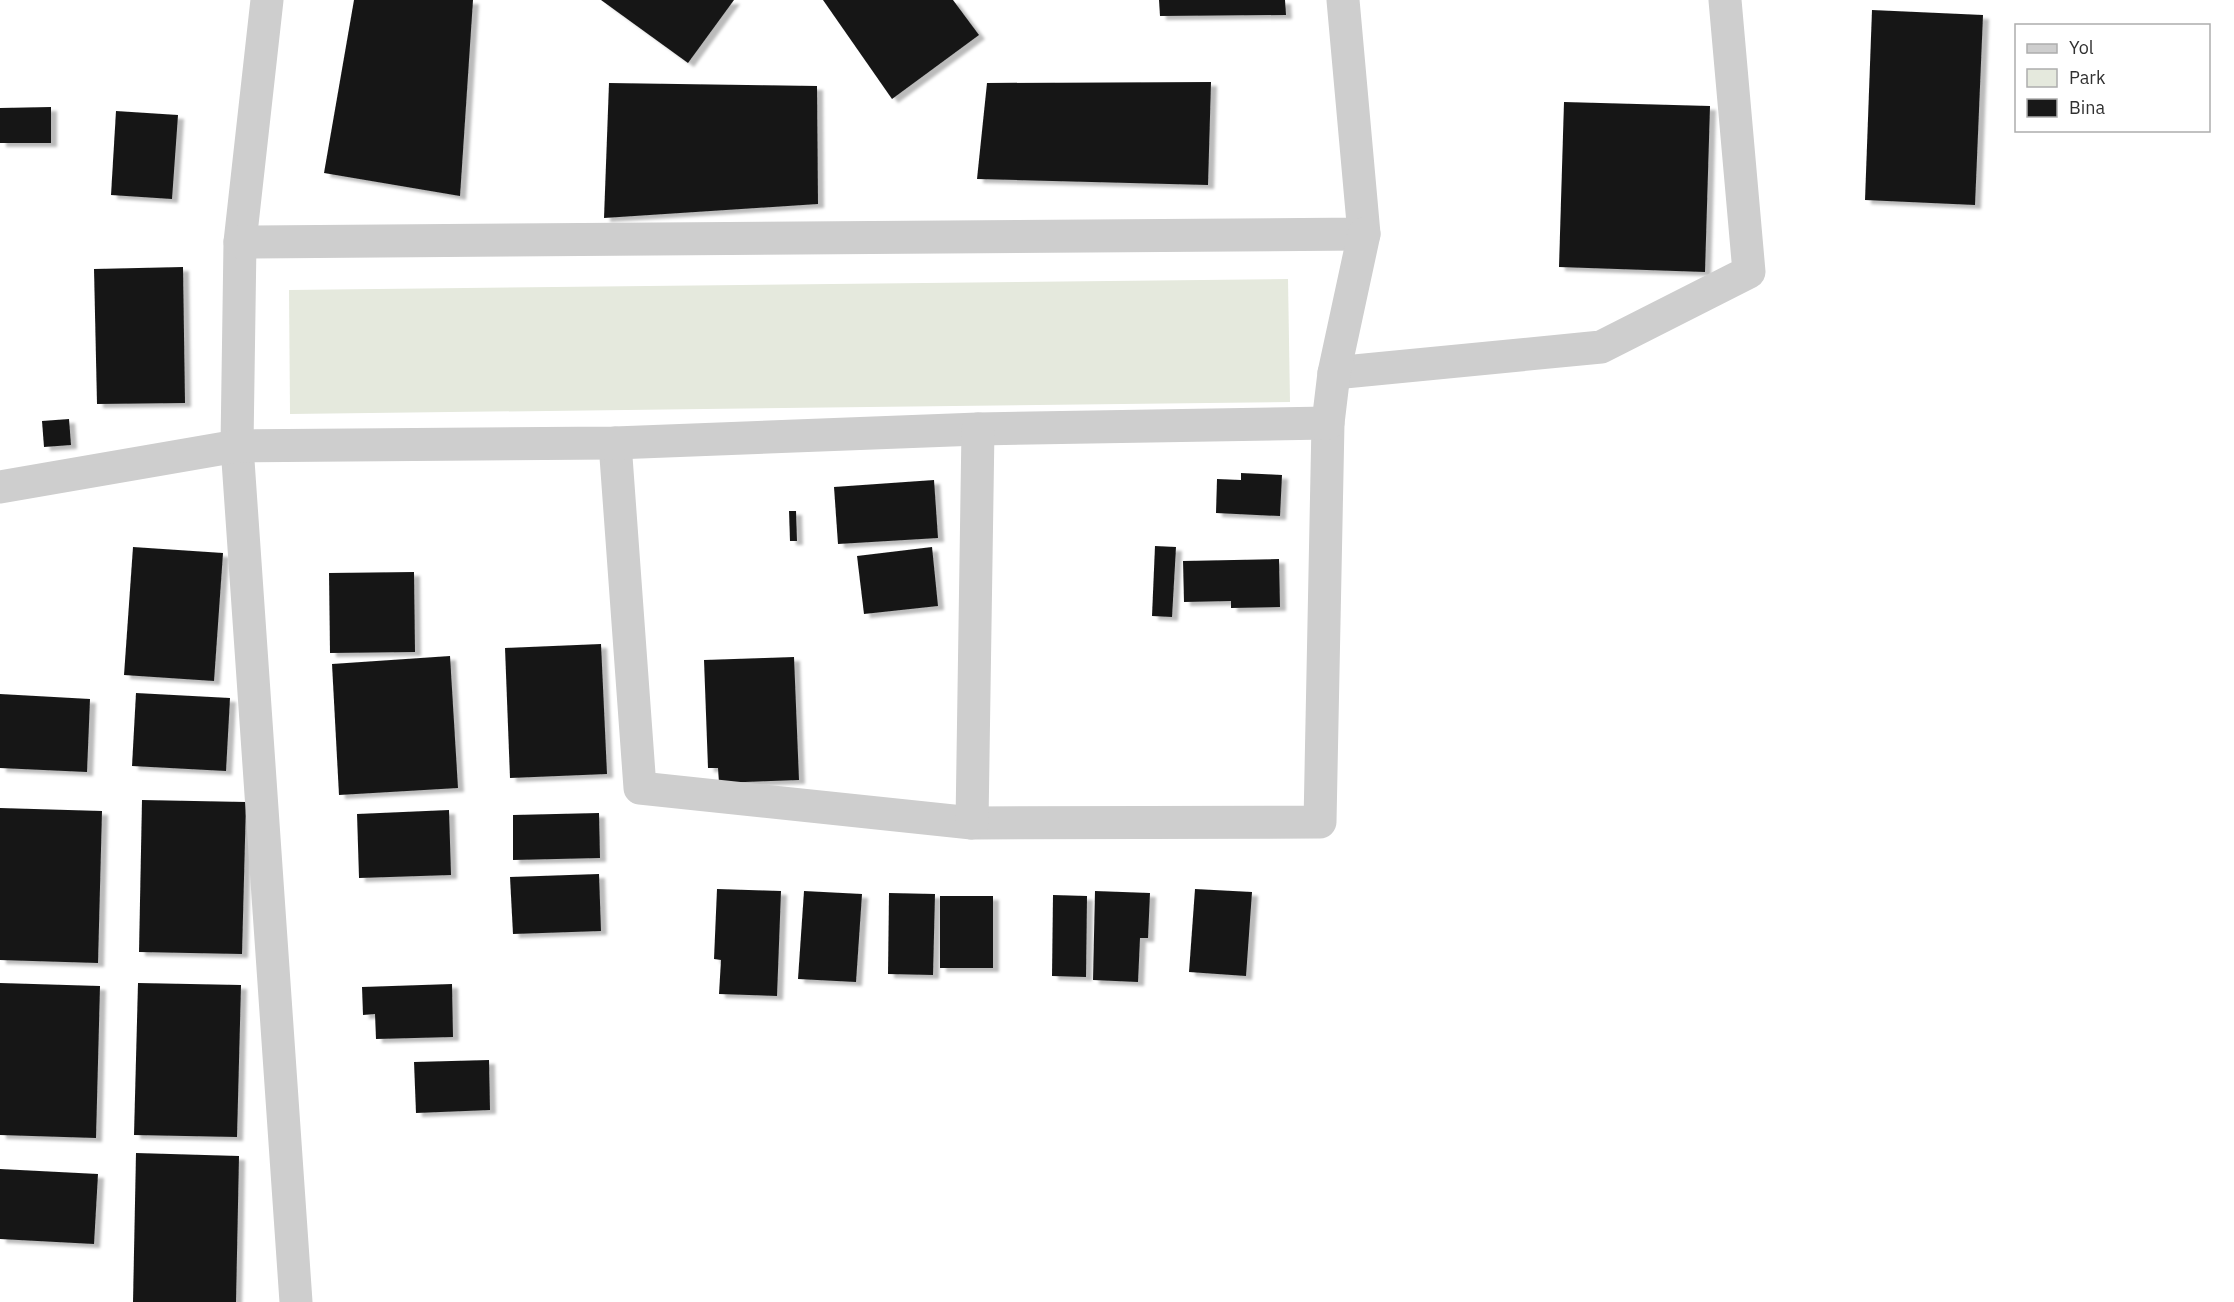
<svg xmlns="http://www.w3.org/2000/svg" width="2234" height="1302" font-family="'IBM Plex Sans',sans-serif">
  <defs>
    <filter id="shadow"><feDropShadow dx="6" dy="4" stdDeviation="1.5" flood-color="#0004"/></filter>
  </defs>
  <rect width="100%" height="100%" fill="#fff"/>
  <path fill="#e5e9dd" d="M1288,279L1290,402L290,414L289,290Z"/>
  <g fill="#181818" filter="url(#shadow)">
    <path d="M354,0H473L460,196L324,173Z"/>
    <path d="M601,0H734L688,63Z"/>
    <path d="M823,0H953L979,35L892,99Z"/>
    <path d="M1159,0H1285L1286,15L1160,16Z"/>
    <path d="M1872,10L1983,15L1975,205L1865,200Z"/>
    <path d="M1211,82L1208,185L977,179L987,83Z"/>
    <path d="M609,83L817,86L818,204L604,218Z"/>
    <path d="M1564,102L1710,106L1705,272L1559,267Z"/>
    <path d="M51,107V143H0V108Z"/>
    <path d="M116,111L178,115L172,199L111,195Z"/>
    <path d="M183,267L185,403L97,404L94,269Z"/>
    <path d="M69,419L71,445L44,447L42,421Z"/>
    <path d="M1241,473L1282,475L1280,516L1216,513L1217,479L1241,480Z"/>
    <path d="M934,480L938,538L838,544L834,487Z"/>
    <path d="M789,511H796L797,541H790Z"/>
    <path d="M1155,546L1176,547L1172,617L1152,616Z"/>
    <path d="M133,547L223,553L214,681L124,675Z"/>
    <path d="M932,547L938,606L864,614L857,556Z"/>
    <path d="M1279,559L1280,607L1231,608V601L1184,602L1183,561Z"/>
    <path d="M414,572L415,652L330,653L329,573Z"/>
    <path d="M601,644L607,774L510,778L505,648Z"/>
    <path d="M450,656L458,788L339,795L332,664Z"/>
    <path d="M794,657L799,780L719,783L718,768H708L704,660Z"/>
    <path d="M136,693L230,698L226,771L132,766Z"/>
    <path d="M0,694L90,699L87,772L0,768Z"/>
    <path d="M142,800L246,802L242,954L139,952Z"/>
    <path d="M0,808L102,811L98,963L0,960Z"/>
    <path d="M449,810L451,875L359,878L357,814Z"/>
    <path d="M599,813L600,858L513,860V815Z"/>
    <path d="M599,874L601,931L513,934L510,877Z"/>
    <path d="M717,889L781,891L777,996L719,994L721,960L714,959Z"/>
    <path d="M1195,889L1252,892L1246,976L1189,972Z"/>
    <path d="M804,891L862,894L856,982L798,979Z"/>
    <path d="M1095,891L1150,893L1148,938H1140L1138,982L1093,980Z"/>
    <path d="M889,893L935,894L933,975L888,974Z"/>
    <path d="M1053,895L1087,896L1086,977L1052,976Z"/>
    <rect x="940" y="896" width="53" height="72"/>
    <path d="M0,983L100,986L96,1138L0,1135Z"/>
    <path d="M138,983L241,985L237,1137L134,1135Z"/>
    <path d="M452,984L453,1037L376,1039L375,1014L363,1015L362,987Z"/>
    <path d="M489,1060L490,1110L416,1113L414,1062Z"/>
    <path d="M136,1153L239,1156L236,1302H133Z"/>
    <path d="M0,1169L98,1174L94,1244L0,1239Z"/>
  </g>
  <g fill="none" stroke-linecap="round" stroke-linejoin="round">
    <g stroke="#cecece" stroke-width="33">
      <path d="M267,0L240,242L237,446L296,1302"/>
      <path d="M240,242L1364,234L1343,0"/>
      <path d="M1334,373L1601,347L1749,272L1725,0"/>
      <path d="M615,443L640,788L972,823L1320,822L1328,423"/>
      <path d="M0,487L237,446L615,443L978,429L1328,423L1334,373L1364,234"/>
      <path d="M972,823L978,429"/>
    </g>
  </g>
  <rect x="2015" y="24" width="195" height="108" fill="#ffffff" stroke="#adadad" stroke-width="1.5"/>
  <rect x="2027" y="44" width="30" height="9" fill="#cecece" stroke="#adadad" stroke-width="1.5"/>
  <text x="2069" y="54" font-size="18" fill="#313131">Yol</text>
  <rect x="2027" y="69" width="30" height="18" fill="#e5e9dd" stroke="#adadad" stroke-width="1.5"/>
  <text x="2069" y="84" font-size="18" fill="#313131">Park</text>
  <rect x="2027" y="99" width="30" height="18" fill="#181818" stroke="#adadad" stroke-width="1.5"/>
  <text x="2069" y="114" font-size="18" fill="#313131">Bina</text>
</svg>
